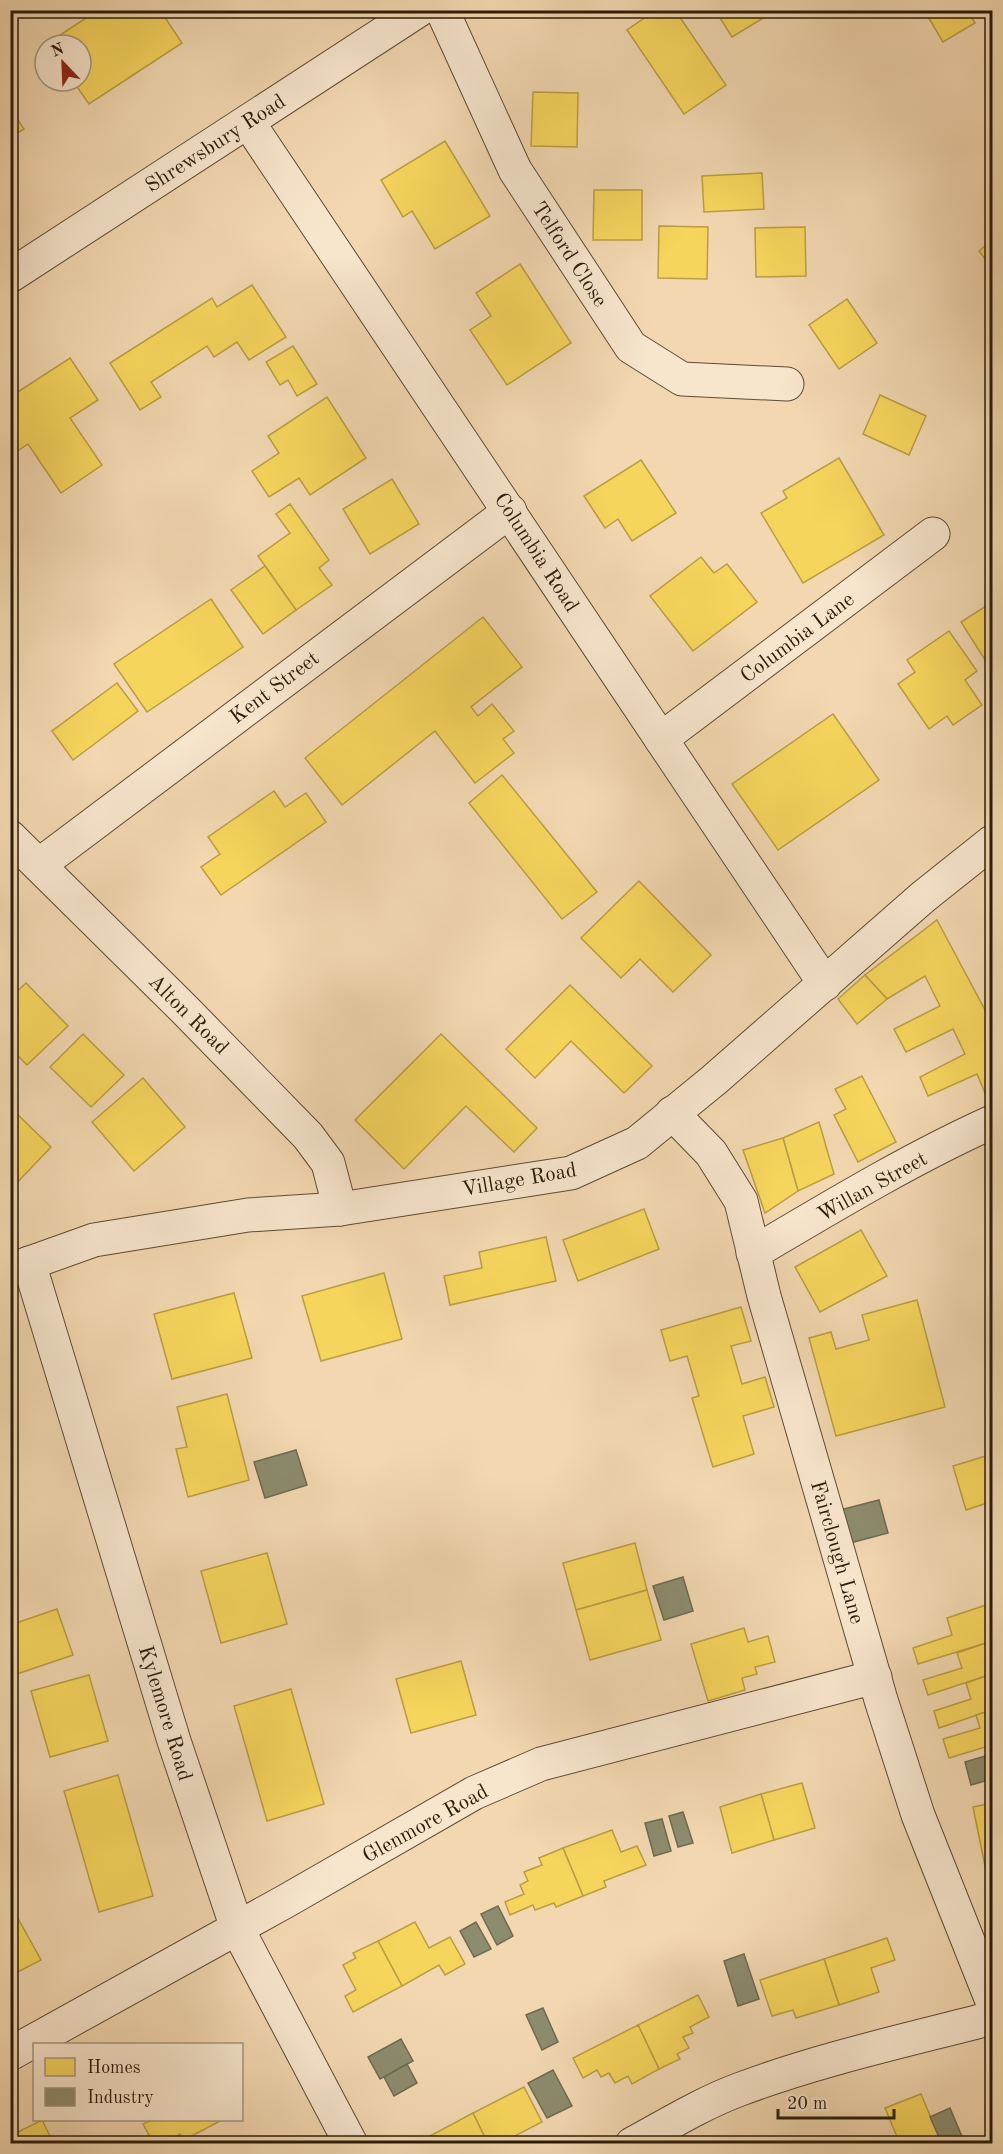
<svg xmlns="http://www.w3.org/2000/svg" width="1003" height="2154" font-family="'Old Standard TT',serif">
  <rect width="100%" height="100%" fill="#f2d7b0"/>
  <filter id="stains"><feTurbulence type="fractalNoise" baseFrequency=".00333" numOctaves="4"/><feColorMatrix values="0 0 0 0 .2 0 0 0 0 .09 0 0 0 0 .02 0 0 0 .5 -.17"/></filter>
  <radialGradient id="worn" r=".72"><stop offset=".6" stop-color="#630" stop-opacity="0"/><stop offset="1" stop-color="#630" stop-opacity=".3"/></radialGradient>
  <g fill="#f6d55c" stroke="#b99e43" stroke-width="1.5">
    <path d="M98,10H160L182,43L89,104L73,81H81V45H49L48,43Z"/>
    <path d="M656,10H675L726,85L684,114L627,30Z"/>
    <path d="M715,10H768L770,14L732,37Z"/>
    <path d="M924,10H978L970,15L975,23L943,42Z"/>
    <path d="M533,92L578,93L577,147L531,146Z"/>
    <path d="M10,108L24,129L10,138Z"/>
    <path d="M445,141L490,216L435,249L412,211L403,217L381,180Z"/>
    <path d="M762,173L764,209L704,212L702,176Z"/>
    <path d="M594,190H642V240H593Z"/>
    <path d="M659,226L708,227L707,279L658,278Z"/>
    <path d="M805,227L806,276L756,277L755,228Z"/>
    <path d="M992,240V268L979,251Z"/>
    <path d="M520,264L571,343L507,385L470,330L491,316L476,293Z"/>
    <path d="M252,285L286,337L249,360L237,342L214,357L207,346L151,382L161,397L140,410L110,363L212,298L217,307Z"/>
    <path d="M847,299L877,343L839,369L809,325Z"/>
    <path d="M293,346L317,384L297,396L288,380L280,385L266,362Z"/>
    <path d="M70,358L98,400L70,418L102,465L61,493L28,444L10,456V397Z"/>
    <path d="M880,395L926,416L909,455L863,434Z"/>
    <path d="M327,397L366,458L310,495L299,478L269,497L252,471L279,453L268,436Z"/>
    <path d="M839,458L884,535L803,583L761,513L787,498L783,491Z"/>
    <path d="M641,460L676,513L632,541L618,519L605,528L584,496Z"/>
    <path d="M392,479L419,524L370,554L343,509Z"/>
    <path d="M290,504L329,560L319,568L332,585L296,610L258,556L290,533L276,514Z"/>
    <path d="M701,557L714,573L727,564L757,602L693,651L650,596Z"/>
    <path d="M265,566L296,610L263,634L231,590Z"/>
    <path d="M211,599L243,647L147,712L114,664Z"/>
    <path d="M986,606L992,615V671L961,622Z"/>
    <path d="M483,617L522,667L471,707L478,716L492,704L514,731L503,739L514,753L475,783L435,731L342,805L305,758Z"/>
    <path d="M949,631L977,671L965,680L982,705L953,725L947,716L929,729L898,684L915,672L907,660Z"/>
    <path d="M117,683L138,711L73,760L52,731Z"/>
    <path d="M833,714L879,780L778,850L732,784Z"/>
    <path d="M502,775L597,892L562,919L469,803Z"/>
    <path d="M274,791L285,807L306,793L326,822L221,895L201,867L220,854L208,837Z"/>
    <path d="M639,881L711,955L673,992L640,959L621,978L581,938Z"/>
    <path d="M937,920L992,1023V1089L985,1093L977,1074L928,1096L920,1077L965,1054L953,1029L906,1052L894,1029L940,1006L925,976L887,999L865,975Z"/>
    <path d="M865,975L887,999L857,1024L838,999Z"/>
    <path d="M26,983L68,1026L27,1065L10,1048V998Z"/>
    <path d="M570,985L652,1066L624,1093L571,1041L535,1078L506,1049Z"/>
    <path d="M83,1034L124,1075L91,1107L50,1067Z"/>
    <path d="M441,1034L537,1128L514,1152L466,1106L404,1169L355,1120Z"/>
    <path d="M862,1076L896,1142L858,1162L834,1115L846,1109L835,1089Z"/>
    <path d="M143,1078L185,1127L134,1171L92,1122Z"/>
    <path d="M12,1109L51,1147L12,1188L10,1111Z"/>
    <path d="M819,1122L834,1174L798,1191L783,1138Z"/>
    <path d="M783,1138L798,1191L765,1213L743,1150Z"/>
    <path d="M644,1209L659,1249L578,1281L563,1240Z"/>
    <path d="M861,1230L887,1276L820,1312L795,1267Z"/>
    <path d="M546,1237L556,1281L450,1305L444,1276L482,1268L479,1252Z"/>
    <path d="M384,1273L402,1339L321,1361L302,1296Z"/>
    <path d="M234,1293L252,1358L172,1379L154,1314Z"/>
    <path d="M917,1300L945,1407L836,1436L809,1338L831,1332L836,1349L869,1340L862,1315Z"/>
    <path d="M741,1307L751,1341L731,1346L742,1384L765,1377L774,1407L743,1416L754,1454L713,1467L692,1398L699,1396L687,1356L670,1361L661,1330Z"/>
    <path d="M227,1394L249,1480L188,1497L176,1449L187,1447L177,1407Z"/>
    <path d="M992,1443V1509L990,1502L966,1510L953,1466L989,1455L985,1445Z"/>
    <path d="M635,1543L647,1590L576,1610L563,1563Z"/>
    <path d="M267,1553L287,1624L221,1643L201,1571Z"/>
    <path d="M647,1590L661,1640L590,1660L576,1610Z"/>
    <path d="M992,1603V1641L918,1664L913,1648L952,1635L947,1618Z"/>
    <path d="M57,1609L73,1655L17,1674L10,1656V1625Z"/>
    <path d="M744,1628L748,1642L768,1636L775,1662L755,1667L757,1674L742,1678L745,1690L708,1701L691,1644Z"/>
    <path d="M992,1641V1674L928,1695L923,1680L962,1668L957,1653Z"/>
    <path d="M461,1661L476,1715L411,1733L396,1679Z"/>
    <path d="M992,1674V1710L939,1728L934,1711L971,1699L966,1683Z"/>
    <path d="M89,1675L108,1741L50,1757L31,1691Z"/>
    <path d="M291,1689L324,1804L267,1821L234,1706Z"/>
    <path d="M992,1710V1745L949,1758L943,1739L980,1728L976,1715Z"/>
    <path d="M118,1775L153,1896L99,1912L64,1791Z"/>
    <path d="M802,1783L815,1828L774,1840L761,1794Z"/>
    <path d="M761,1794L774,1840L732,1853L720,1807Z"/>
    <path d="M992,1803V1875L987,1876L973,1807Z"/>
    <path d="M612,1830L621,1852L637,1846L646,1865L604,1881L606,1887L583,1896L563,1848Z"/>
    <path d="M563,1848L583,1896L556,1907L554,1903L535,1910L533,1905L510,1915L505,1902L524,1894L520,1885L528,1881L524,1872L542,1865L539,1858Z"/>
    <path d="M10,1904L41,1960L10,1976Z"/>
    <path d="M415,1922L429,1948L450,1937L465,1964L445,1975L439,1965L402,1986L378,1941Z"/>
    <path d="M887,1938L895,1960L871,1968L879,1992L839,2005L824,1959Z"/>
    <path d="M378,1941L402,1986L353,2012L345,1996L356,1990L343,1965L356,1958L353,1953Z"/>
    <path d="M824,1959L839,2005L796,2018L793,2010L772,2016L760,1980Z"/>
    <path d="M698,1995L709,2017L690,2027L693,2033L683,2037L689,2048L677,2054L680,2059L659,2069L638,2025Z"/>
    <path d="M638,2025L659,2069L632,2084L628,2076L615,2083L609,2073L601,2077L597,2070L583,2078L573,2058Z"/>
    <path d="M524,2087L542,2122L507,2140L509,2144H488L473,2113Z"/>
    <path d="M921,2094L942,2144H900L885,2108Z"/>
    <path d="M473,2113L488,2144H432L428,2137Z"/>
    <path d="M42,2120L54,2144H10V2136Z"/>
    <path d="M152,2120H222L184,2140L180,2134L162,2144H154L143,2124Z"/>
  </g>
  <g fill="#8c8c6e" stroke="#6f6a50" stroke-width="1.5">
    <path d="M296,1450L307,1485L265,1498L254,1462Z"/>
    <path d="M879,1500L888,1533L850,1543L840,1510Z"/>
    <path d="M683,1577L693,1611L664,1620L653,1586Z"/>
    <path d="M992,1754V1779L971,1785L965,1762Z"/>
    <path d="M683,1812L693,1843L678,1847L669,1816Z"/>
    <path d="M662,1819L671,1851L654,1856L645,1823Z"/>
    <path d="M498,1906L513,1936L497,1945L481,1914Z"/>
    <path d="M476,1922L491,1949L474,1957L460,1931Z"/>
    <path d="M744,1954L759,1999L738,2006L724,1961Z"/>
    <path d="M543,2008L558,2042L542,2050L526,2015Z"/>
    <path d="M401,2039L413,2061L380,2079L368,2057Z"/>
    <path d="M407,2064L417,2083L394,2096L384,2077Z"/>
    <path d="M553,2070L572,2106L547,2118L528,2083Z"/>
    <path d="M950,2108L963,2139L953,2144H942L930,2117Z"/>
  </g>
  <g fill="none" stroke-linecap="round" stroke-linejoin="round">
    <g stroke="#5d4b34" stroke-width="35">
      <g id="street">
        <path d="M442,10L515,170L631,347L682,379L787,384"/>
        <path d="M248,122C442,408 632,697 825,984"/>
        <path d="M10,276L419,10"/>
        <path d="M661,739L933,534"/>
        <path d="M10,837L185,1010L308,1136L328,1163L340,1209"/>
        <path d="M39,865L510,511"/>
        <path d="M672,1113L711,1153L741,1201L764,1296L881,1700L918,1815L992,2001"/>
        <path d="M753,1253C831,1207 910,1159 992,1122"/>
        <path d="M29,1263L174,1741L237,1928L351,2144"/>
        <path d="M10,1270L94,1240L248,1215L340,1209L571,1173L637,1143L714,1080L923,897L992,842"/>
        <path d="M10,2054L286,1901L474,1793L541,1764L875,1677"/>
        <path d="M632,2144C667,2125 701,2104 738,2090C820,2059 908,2040 992,2018"/>
      </g>
    </g>
    <use href="#street" stroke="#f7e5cc" stroke-width="33"/>
  </g>
  <g text-anchor="middle" stroke-width="6" stroke-linejoin="round" paint-order="stroke">
    <g font-size="21" fill="#2b1c0a" stroke="#f7e5cc">
      <text transform="translate(215 143) rotate(-33)" y="7">Shrewsbury Road</text>
      <text transform="translate(570 254) rotate(57)" y="7">Telford Close</text>
      <text transform="translate(537 552) rotate(57)" y="7">Columbia Road</text>
      <text transform="translate(797 637) rotate(-37)" y="7">Columbia Lane</text>
      <text transform="translate(274 687) rotate(-37)" y="7">Kent Street</text>
      <text transform="translate(189 1014) rotate(45)" y="7">Alton Road</text>
      <text transform="translate(519 1179) rotate(-10)" y="7">Village Road</text>
      <text transform="translate(872 1186) rotate(-29)" y="7">Willan Street</text>
      <text transform="translate(838 1552) rotate(74)" y="7">Fairclough Lane</text>
      <text transform="translate(166 1713) rotate(73)" y="7">Kylemore Road</text>
      <text transform="translate(425 1823) rotate(-29)" y="7">Glenmore Road</text>
    </g>
  </g>
  <rect width="1003" height="2154" fill="none" stroke="#f2d7b0" stroke-width="36"/>
  <rect x="12" y="12" width="979" height="2130" fill="none" stroke="#2b1c0a" stroke-width="3"/>
  <rect x="18" y="18" width="967" height="2118" fill="none" stroke="#2b1c0a" stroke-width="1.5"/>
  <rect x="33" y="2043" width="210" height="78" fill="#f7e5cc" stroke="#a5957e" stroke-width="1.5"/>
  <rect x="45" y="2058" width="30" height="18" fill="#f6d55c" stroke="#a5957e" stroke-width="1.5"/>
  <text x="87" y="2073" font-size="18" fill="#2b1c0a">Homes</text>
  <rect x="45" y="2088" width="30" height="18" fill="#8c8c6e" stroke="#a5957e" stroke-width="1.5"/>
  <text x="87" y="2103" font-size="18" fill="#2b1c0a">Industry</text>
  <g transform="translate(63 63) rotate(337)"><circle r="28" fill="#f7e5cc" stroke="#a5957e" stroke-width="1.5"/>
  <path d="M0-4.5L10 22L0 15L-10 22Z" fill="#8f2418"/>
  <text y="-9" font-size="16" font-weight="bold" text-anchor="middle" fill="#2b1c0a">N</text>
  </g>
  <path d="M778 2109v9h116v-9" fill="none" stroke="#2b1c0a" stroke-width="3"/>
  <text x="787" y="2109" font-size="18" fill="#2b1c0a" stroke="#f7e5cc" stroke-width="4.5" paint-order="stroke">20 m</text>
  <rect width="100%" height="100%" filter="url(#stains)"/>
  <rect width="100%" height="100%" fill="url(#worn)"/>
</svg>
